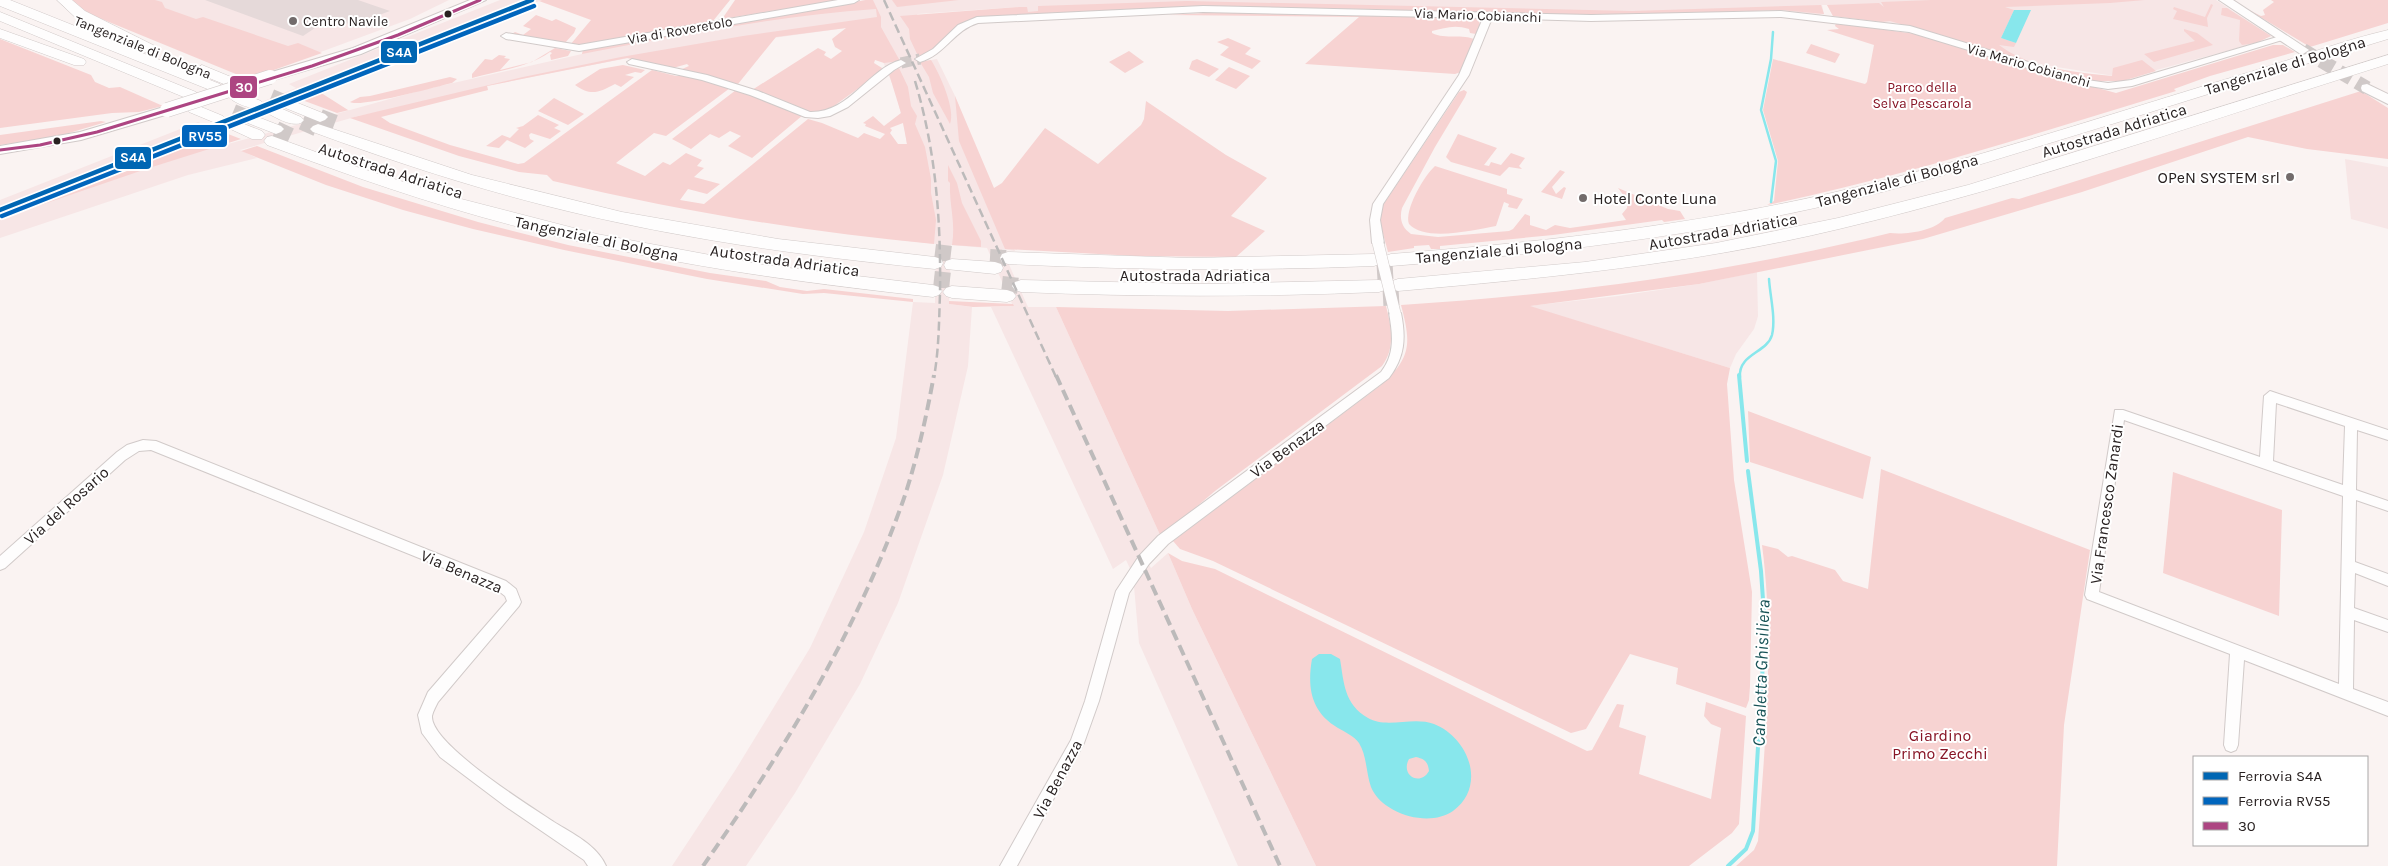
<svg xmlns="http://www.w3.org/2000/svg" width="2388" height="866" font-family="Karla,sans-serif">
  <rect width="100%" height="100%" fill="#faf3f2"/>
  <g fill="#f7e6e6">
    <path d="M78,0H449L410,19L272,70Z"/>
    <path d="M500,0H542L208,132L213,138L228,144L422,90L582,54L583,50L866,0H2216L2271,36L2256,43L2127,78L2044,65L1911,25L1833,16L1827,5H1822L1824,14L1819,15L1781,10L1519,14L1372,9L1203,7L1020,14L1019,7L917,14L929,53L918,57L920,62L937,59L955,96L989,181L996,193L1015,251L1002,249L1028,307H1056L1161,537L1143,554L1151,568L1168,553L1192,609L1316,866H1238L1139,643L1133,575L1126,560L1113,569L991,307L1013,306L987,248L951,245L949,304L972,307L968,366L943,475L898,603L860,684L795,793L746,866H672L736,769L810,648L864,532L896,438L913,302L935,303L936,244L899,240L911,173L905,131L896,93L868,25L634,57L545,74L487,86L488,90L358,116L240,150L257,158L188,175L0,238V200L198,122L205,125L296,88L289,84Z"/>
    <path d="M2345,159L2388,167V229L2351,219Z"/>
    <path d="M1757,272L1758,316L1754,329L1736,354L1730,368L1528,306L1618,296L1699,284Z"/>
  </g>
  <g fill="#f7d3d2" fill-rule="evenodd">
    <path d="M69,0H155L162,2L165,8L196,19L203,17L288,46L298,43L322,53L248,79L87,13Z"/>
    <path d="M542,0H730L713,21L578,45H570L591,20L539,1Z"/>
    <path d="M735,0H841L722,19Z"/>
    <path d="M866,0H873L881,17V27L900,61L884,63L875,60L874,63L882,68L881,72L827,111L810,112L752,90L818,48L826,52L824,55L831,59L842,51L835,47L832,39L846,28L776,37L738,84L680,70L689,66L687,64L673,68L627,58L487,86L488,90L381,117L390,123L450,145L518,164L524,163L652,70L676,76H689L730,88L666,136L654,133L616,163L645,176L663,162L670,165L686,153L702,160L697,166L704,168L694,177L720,184L707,194L688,189L680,200L704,204L808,119L822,123L858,138L864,133L880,139L885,134L865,126L866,124L863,123L873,116L884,126L901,113L889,74L899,68L908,87L911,106L917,116L915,124L925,147L931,179V193L936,220L934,244C806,232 679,211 553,181L547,175L519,172L459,156L350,118L523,77L621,57L743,36L877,17L876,9C777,16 679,35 582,54L583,50ZM903,123L907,144H898L890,133L892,130L890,128Z"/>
    <path d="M892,0H959L897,7Z"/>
    <path d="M1931,0H2145L2110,3L2005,7L2014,10L2001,38L2016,43L2014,47L1999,45C2029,68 2074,72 2112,76L2113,68L2142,60L2156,71L2123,81H2094L1890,21L1881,22L1833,16L1827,5L1879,3L1884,7L1881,2Z"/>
    <path d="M2271,0H2388V23L2310,47L2247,9L2261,16L2265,15L2263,10L2274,2Z"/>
    <path d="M1187,1L1632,11L1821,5L1824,14L1781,10L1648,15L1519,14L1372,9L1203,7L1046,13L974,18C950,25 943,49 918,56L910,39L909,29L900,16L1019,7H1027L1028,12L1038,11V6Z"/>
    <path d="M2211,4L2213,5L2207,18L2208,27L2173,19L2177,11L2173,9L2174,7L2205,17Z"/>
    <path d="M2222,8H2227L2271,36L2256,43L2242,45L2239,41L2240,20L2221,15Z"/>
    <path d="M1226,12L1370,14L1472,18L1479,20L1480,26L1476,34L1470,33L1469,29C1454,24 1445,28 1432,31V33C1446,40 1462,33 1476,40L1461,72L1455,74L1305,64L1359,17L1167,15Z"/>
    <path d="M536,15L552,21L556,19L576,28L574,33L564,44L512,34L515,32L523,35L531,29L523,26Z"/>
    <path d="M1836,23L1923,35L2053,76L2116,93L2273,45H2283L2295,52L2210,76L2174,89L2176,91C2041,132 1906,176 1767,205L1774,201L1778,161L1763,110L1773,59L1865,84L1867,82L1874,45L1827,30L1839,29L1835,26Z"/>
    <path d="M2184,29L2197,33L2213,45L2154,62L2144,54L2195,41L2184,31Z"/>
    <path d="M1228,38L1251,48L1245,54L1261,61L1252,69L1220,55L1229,47L1217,42Z"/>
    <path d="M0,39L91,75L95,82L109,88L120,87L163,106L139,112L112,113L0,128Z"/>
    <path d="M1811,44L1840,54L1835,63L1806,53Z"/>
    <path d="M555,48L571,51L568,56L551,60L550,55L552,53L550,52C527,68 500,70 472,78V74L485,59L492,60L499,55L506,56L504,58L510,59L500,70L532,62Z"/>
    <path d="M1129,51L1144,62L1125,73L1109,62Z"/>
    <path d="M1197,59L1219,69L1209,77L1189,69L1192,61Z"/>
    <path d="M931,60C940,74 956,110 950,124L933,93L929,77L920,62Z"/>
    <path d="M623,65L645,70L641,73L635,72L625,75L634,77L621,87L615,84C598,93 591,96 575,85L600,69Z"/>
    <path d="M1229,67L1250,76L1236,89L1215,80Z"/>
    <path d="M450,77L457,79L452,83C436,87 359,108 350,102L360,97L370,96Z"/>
    <path d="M315,89L348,110H349L337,113L294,97Z"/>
    <path d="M736,90L803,115L752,158L728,146L741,136L730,131L719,138L710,134L691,149L672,139Z"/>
    <path d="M1464,90L1467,92L1465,97L1435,147L1402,208C1399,219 1402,228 1411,234L1438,237L1509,231L1513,229L1525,214L1530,216V225L1546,230L1555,225L1570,228L1626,220L1622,214L1627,208L1628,201L1618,188L1668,209L1680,211L1685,219L1664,222L1662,220L1553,235L1440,246V249H1431L1429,245L1414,246V248L1388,252L1379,219L1383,205L1451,104L1459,92Z"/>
    <path d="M2361,91L2388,108V159L2307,149L2248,137L2082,192L1923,239L1699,284L1530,306L1730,368L1727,384L1734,480L1752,592L1750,686L1749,700L1746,708L1676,684L1678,668L1630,654L1586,729L1571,733L1213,561L1180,549L1173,541L1381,385C1412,357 1411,343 1401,305C1566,295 1730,272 1890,233C1906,235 1935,231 1945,218L2012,198L2019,199Z"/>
    <path d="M955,96L994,188L1002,183L1045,128L1098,164L1141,125L1144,119L1146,101L1226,155L1267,178L1231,216L1265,231L1236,257L1136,256L1005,249L959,141Z"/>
    <path d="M554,98L584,114L568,125L538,111Z"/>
    <path d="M538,115L559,125L554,128L561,131L550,139L531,133L529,135L530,139L534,141L525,148L507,140L499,148L486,146L502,135L510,138L519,129L516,128L523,126Z"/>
    <path d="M101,121L106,122L59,136L0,145V135Z"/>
    <path d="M215,129L241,139L149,168L0,219V214Z"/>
    <path d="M1458,134L1497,148L1484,165L1489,166L1491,162L1501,165L1511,153L1525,158L1519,166L1522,169L1509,167L1500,176L1451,162L1446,157Z"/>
    <path d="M257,146L363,187L478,222L568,245L710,273L766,281L780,287L807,291L824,289L913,299V302L824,293L803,294L707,279L564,250L473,229L403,210L326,185L241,151Z"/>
    <path d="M948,165L957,183L962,203L981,241V247L952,245C956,223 949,205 950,183L948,181Z"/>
    <path d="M1435,166L1507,189V194L1523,199L1517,209L1508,207L1509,204L1504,202L1496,226C1474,230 1425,242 1409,224C1404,210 1424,176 1435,166Z"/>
    <path d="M1560,170L1565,172L1552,187L1556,194L1564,187L1566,188L1562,199L1541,192Z"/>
    <path d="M949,301L1013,304L1014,306L973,307L949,304Z"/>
    <path d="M1386,306C1391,326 1396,347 1382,366L1215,491L1161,537L1056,307L1228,311Z"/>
    <path d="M1748,411L1871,457L1863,499L1750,462Z"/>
    <path d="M1881,469L2090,550L2064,725L2057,866H1736L1754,850L1758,841C1765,742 1775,644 1762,545L1778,549L1788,557L1792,556L1835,570L1843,581L1868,589Z"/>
    <path d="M2173,472L2282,510L2279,616L2163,573Z"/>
    <path d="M1168,553L1182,561L1215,569L1587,751L1592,750L1617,704L1624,705L1619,727L1646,736L1639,774L1711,799L1721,728L1711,724L1704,716L1706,702L1746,716L1739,824L1732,833L1689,866H1316L1192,609Z"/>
  </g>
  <g fill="#88e7ec" fill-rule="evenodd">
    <path d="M2014,10H2031L2016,43L2001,38Z"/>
    <path d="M1319,654H1331L1340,659C1344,683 1344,704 1368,718C1387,729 1413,716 1434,724C1469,738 1487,786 1453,811C1429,828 1382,814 1371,787C1366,773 1367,756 1359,743C1354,736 1345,732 1338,728C1311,712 1307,688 1312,659ZM1416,757C1425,759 1428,762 1429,771C1420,787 1400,775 1409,759Z"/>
  </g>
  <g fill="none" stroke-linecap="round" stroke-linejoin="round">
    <g stroke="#88e7ec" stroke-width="2.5">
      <path d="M1771,202L1776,161L1761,110L1771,59L1773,32"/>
      <path d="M1740,377C1738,354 1767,353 1772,335C1776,318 1770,296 1769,279"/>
    </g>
    <g stroke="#88e7ec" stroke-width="4">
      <path d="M1739,375L1747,461"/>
      <path d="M1728,866L1746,849L1753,831L1765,629L1761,571L1748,471"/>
    </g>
  </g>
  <path fill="#e5d9d9" d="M205,0H358L390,11L352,25L330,18L303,36Z"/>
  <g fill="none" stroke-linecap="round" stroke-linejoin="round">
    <path stroke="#d0c9c8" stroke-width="11" stroke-dasharray="11 5" stroke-linecap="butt" d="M901,63L920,59"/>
    <path stroke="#d0c9c8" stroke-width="14" stroke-dasharray="14 7" stroke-linecap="butt" d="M2303,50L2367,88"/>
    <g stroke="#d0c9c8" stroke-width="16" stroke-dasharray="16 8" stroke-linecap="butt">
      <path d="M271,97L283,102"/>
      <path d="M233,112L245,117"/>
      <path d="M320,117L336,123"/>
      <path d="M302,122L318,129"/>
      <path d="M276,129L291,136"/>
      <path d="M935,252L951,254"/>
      <path d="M990,257L1008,258"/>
      <path d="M1377,272L1394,271"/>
      <path d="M934,279L952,281"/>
      <path d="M1002,284L1021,286"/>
      <path d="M1383,298L1401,297"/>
    </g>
    <g stroke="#d1cac9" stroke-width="2">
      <g id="minor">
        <path d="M838,0H859L854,3L579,51L506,39L501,36L506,33L579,45Z"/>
        <path d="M1203,6L1591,15L1781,11L1910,26L2087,80L2108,83L2131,80L2284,35L2289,38L2132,86L2108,89L2083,85L1909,32L1781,17L1591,21L1492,18L1469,75L1383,204L1380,220L1384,243L1378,247L1372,243L1370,220L1373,204L1459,75L1483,18L1203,12L978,23C954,30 945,55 920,62L915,59L933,49L958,25L977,17Z"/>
        <path d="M632,59L707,75L758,91L810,112C850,113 868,69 901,60L906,63L894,70L848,107L830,116L818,118L805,117L750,95L702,80L629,64L627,62Z"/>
        <path d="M1395,309L1401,313C1406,338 1405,357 1389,378L1168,544L1149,564L1129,593L1099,701L1084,743L1017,866H1000L1071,740L1085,701L1116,591L1139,556L1158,536L1381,372C1395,354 1393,335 1389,313Z"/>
        <path d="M2270,391L2388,430V440L2357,430L2356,490L2388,501V511L2356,500L2355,562L2388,574V586L2355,573L2354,608L2388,620V632L2354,620L2353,689L2388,702V716L2244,660L2238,745L2236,750L2231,752L2226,750L2224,745L2230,654L2087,599L2085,595L2115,410H2123L2260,457L2264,396ZM2276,403L2345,426L2343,485L2273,461ZM2124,420L2343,496L2339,684L2099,592Z"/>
        <path d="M143,440L156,441L506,581L516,589L521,602L519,606L438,702C436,706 433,711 432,716C430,744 530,806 554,822C573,834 597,845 606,866H588L584,860L505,806L440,757L422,733L418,715L428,692L507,601L505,596L496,589L151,450L139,451L125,460L5,568L0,570V556L117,452L127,445Z"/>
      </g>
    </g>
    <g stroke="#d1cac9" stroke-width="2">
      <g id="major">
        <path d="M470,0H486L361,54L270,81L264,77L265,74L353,48Z"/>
        <path d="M2219,0H2233L2309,50L2303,54L2299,53Z"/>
        <path d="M2367,84L2388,94V104L2362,91L2361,88L2362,85Z"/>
        <path d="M167,106L172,107L174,110L172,113L81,140L0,154V146L80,132Z"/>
      </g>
    </g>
    <g stroke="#d1cac9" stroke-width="1">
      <g id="highway">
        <path d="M0,0H10L220,84L222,87L215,92L0,6Z"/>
        <path d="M57,0H72L85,11L155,46L157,49L155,52H145L75,17Z"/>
        <path d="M0,12L196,92L198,95L191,100L186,98L0,21Z"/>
        <path d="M0,29L84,59L86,62L84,65H74L0,38Z"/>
        <path d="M2388,30V39C2299,66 2211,93 2122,121C2032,148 1942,178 1850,200C1699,236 1545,254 1391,266L1385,264L1383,260L1385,256L1391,254C1557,241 1723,222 1885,180C2011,148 2135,106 2260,69C2302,56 2345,40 2388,30Z"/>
        <path d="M2388,55V64C2206,121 2025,185 1839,229C1694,264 1546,278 1398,291L1392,289L1389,285L1392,281L1398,279L1585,262L1716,243L1838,218L1968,185Z"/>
        <path d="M202,65L236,79L238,82L231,87L197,73L195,70Z"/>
        <path d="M234,90L261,101L263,104L273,105L301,117L304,120L301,123C289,127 274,116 263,111L261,108C252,110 232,103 227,95Z"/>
        <path d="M283,97L325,114L328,117L325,120L320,122L278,105L275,102Z"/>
        <path d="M194,104L223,116L226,119L234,120L262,131L265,135L262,139H252L224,126L221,123L213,122L189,112L186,109L189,106Z"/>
        <path d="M245,112L281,126L284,129L281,132L276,134L240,120L237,117L240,114Z"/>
        <path d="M318,124L472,175L622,212L778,239L935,257L941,259L943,263L941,267L935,269C803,256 672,238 543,205C465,185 389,160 313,132L310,129L313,126Z"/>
        <path d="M272,136L357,167L438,193L597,234L764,265L933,285L939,287L942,291L939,295L933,297C792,282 652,262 515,226C430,204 348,175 267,145L264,141L267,137Z"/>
        <path d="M1008,252L1191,258L1374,254L1380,256L1382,260L1380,264L1374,266C1252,271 1130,270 1008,264L1002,262L1000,258L1002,254Z"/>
        <path d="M952,259L995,262L1001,264L1003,268L1001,272L995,274L946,269L944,265L946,261Z"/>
        <path d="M1021,280L1200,284L1379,280L1385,282L1388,286L1385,290L1379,292C1260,297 1140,297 1021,292L1015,290L1012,286L1015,282Z"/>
        <path d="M952,286L1007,290L1013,292L1016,296L1013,300L1007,302L952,298L946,296L943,292L946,288Z"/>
      </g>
    </g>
    <use href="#minor" fill="#fefdfd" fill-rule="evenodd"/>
    <use href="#major" fill="#fefdfd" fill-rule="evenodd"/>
    <use href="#highway" fill="#fefdfd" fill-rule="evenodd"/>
    <g stroke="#bcbaba" stroke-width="2.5" stroke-dasharray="9 4.5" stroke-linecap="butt">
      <path d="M884,0L1056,377"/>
      <path d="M915,81C936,151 941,220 940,293C939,321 939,349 934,377"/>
    </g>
    <g stroke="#bcbaba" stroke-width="4" stroke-dasharray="11 5.5" stroke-linecap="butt">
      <path d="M1056,375L1280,866"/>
      <path d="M703,866C783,752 856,633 903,501C917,460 926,418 934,375"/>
    </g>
    <g stroke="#d1cac9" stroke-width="12" stroke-linecap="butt">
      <path id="minor-bridge" d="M1378,243L1395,313"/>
    </g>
    <g stroke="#d1cac9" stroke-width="15" stroke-linecap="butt">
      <path id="major-bridge" d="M167,110L270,77"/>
    </g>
    <use href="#minor-bridge" stroke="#fefdfd" stroke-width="11"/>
    <use href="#major-bridge" stroke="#fefdfd" stroke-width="14"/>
    <g stroke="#fff" stroke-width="6">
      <path id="bus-1" d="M0,150L40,145L97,132L312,66L398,35L480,0"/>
    </g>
    <use href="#bus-1" stroke="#ad4582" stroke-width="3"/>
    <g stroke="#fff" stroke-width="8">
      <path id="rail-1" d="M0,210L532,0"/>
    </g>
    <g stroke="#fff" stroke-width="8">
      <path id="rail-2" d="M2,216L534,6"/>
    </g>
    <use href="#rail-1" stroke="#0066b3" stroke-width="4.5"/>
    <use href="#rail-2" stroke="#0065bd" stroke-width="4.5"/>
  </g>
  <g fill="#292222" stroke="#fff" stroke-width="2">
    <circle cx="448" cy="14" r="4.5"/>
    <circle cx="57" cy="141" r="4.5"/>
  </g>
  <g fill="#726b6b" stroke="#fff" stroke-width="2">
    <circle cx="293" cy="21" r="5"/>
    <circle cx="2290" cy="177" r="5"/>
    <circle cx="1583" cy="198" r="5"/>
  </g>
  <g text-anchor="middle" stroke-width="4" stroke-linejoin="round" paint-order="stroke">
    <g font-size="14" fill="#292222" stroke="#fff">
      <text transform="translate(1478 15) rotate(2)" y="5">Via Mario Cobianchi</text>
      <text transform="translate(680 30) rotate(-10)" y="5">Via di Roveretolo</text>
      <text transform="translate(143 47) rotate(22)" y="5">Tangenziale di Bologna</text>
      <text transform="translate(2029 65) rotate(16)" y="5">Via Mario Cobianchi</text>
    </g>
    <g font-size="14" fill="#292222" stroke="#fff" text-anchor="start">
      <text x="303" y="26">Centro Navile</text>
    </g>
    <g font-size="14" fill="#871425" stroke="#fff">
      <text x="1922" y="92">Parco della<tspan x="1922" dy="16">Selva Pescarola</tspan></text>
    </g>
    <g font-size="16" fill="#292222" stroke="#fff">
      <text transform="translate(2285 65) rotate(-17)" y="6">Tangenziale di Bologna</text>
      <text transform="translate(2114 130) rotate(-17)" y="6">Autostrada Adriatica</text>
      <text transform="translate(391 170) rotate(18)" y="6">Autostrada Adriatica</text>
      <text transform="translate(1897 180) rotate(-15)" y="6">Tangenziale di Bologna</text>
      <text transform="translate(1723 231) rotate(-10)" y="6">Autostrada Adriatica</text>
      <text transform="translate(597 238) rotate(12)" y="6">Tangenziale di Bologna</text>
      <text transform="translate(1499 250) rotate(-5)" y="6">Tangenziale di Bologna</text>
      <text transform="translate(785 260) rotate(8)" y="6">Autostrada Adriatica</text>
      <text x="1195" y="281">Autostrada Adriatica</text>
      <text transform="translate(1287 448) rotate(-36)" y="6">Via Benazza</text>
      <text transform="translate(2106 504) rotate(-82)" y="6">Via Francesco Zanardi</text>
      <text transform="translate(66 505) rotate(-42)" y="6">Via del Rosario</text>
      <text transform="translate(462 571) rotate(23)" y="6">Via Benazza</text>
      <text transform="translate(1057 779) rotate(-62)" y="6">Via Benazza</text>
    </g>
    <g font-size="16" fill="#292222" stroke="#fff" text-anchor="end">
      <text x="2280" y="183">OPeN SYSTEM srl</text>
      <text x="1593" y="204" text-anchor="start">Hotel Conte Luna</text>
    </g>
    <g font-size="16" fill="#871425" stroke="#fff">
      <text x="1940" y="741">Giardino<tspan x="1940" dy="18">Primo Zecchi</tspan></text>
    </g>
    <g font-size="18" font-style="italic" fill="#175256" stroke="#fff">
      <text transform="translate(1761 673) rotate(-88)" y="6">Canaletta Ghisiliera</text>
    </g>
  </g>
  <g stroke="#fff" stroke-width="2">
    <rect x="380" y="40" width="38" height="24" rx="5" fill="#0066b3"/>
    <rect x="229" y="75" width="29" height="24" rx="5" fill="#ad4582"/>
    <rect x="181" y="124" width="47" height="24" rx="5" fill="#0065bd"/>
    <rect x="114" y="146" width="38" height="24" rx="5" fill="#0066b3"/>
  </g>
  <g font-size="14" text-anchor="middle" font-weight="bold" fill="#fff">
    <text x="399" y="57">S4A</text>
    <text x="244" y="92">30</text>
    <text x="205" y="141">RV55</text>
    <text x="133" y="162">S4A</text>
  </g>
  <rect x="2193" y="756" width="175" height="90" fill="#ffffff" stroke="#a9a7a7"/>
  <rect x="2203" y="772" width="25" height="8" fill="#0066b3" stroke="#a9a7a7"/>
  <text x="2238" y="781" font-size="15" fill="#292222">Ferrovia S4A</text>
  <rect x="2203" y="797" width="25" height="8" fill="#0065bd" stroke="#a9a7a7"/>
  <text x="2238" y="806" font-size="15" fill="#292222">Ferrovia RV55</text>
  <rect x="2203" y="822" width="25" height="8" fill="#ad4582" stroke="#a9a7a7"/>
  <text x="2238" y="831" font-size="15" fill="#292222">30</text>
</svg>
